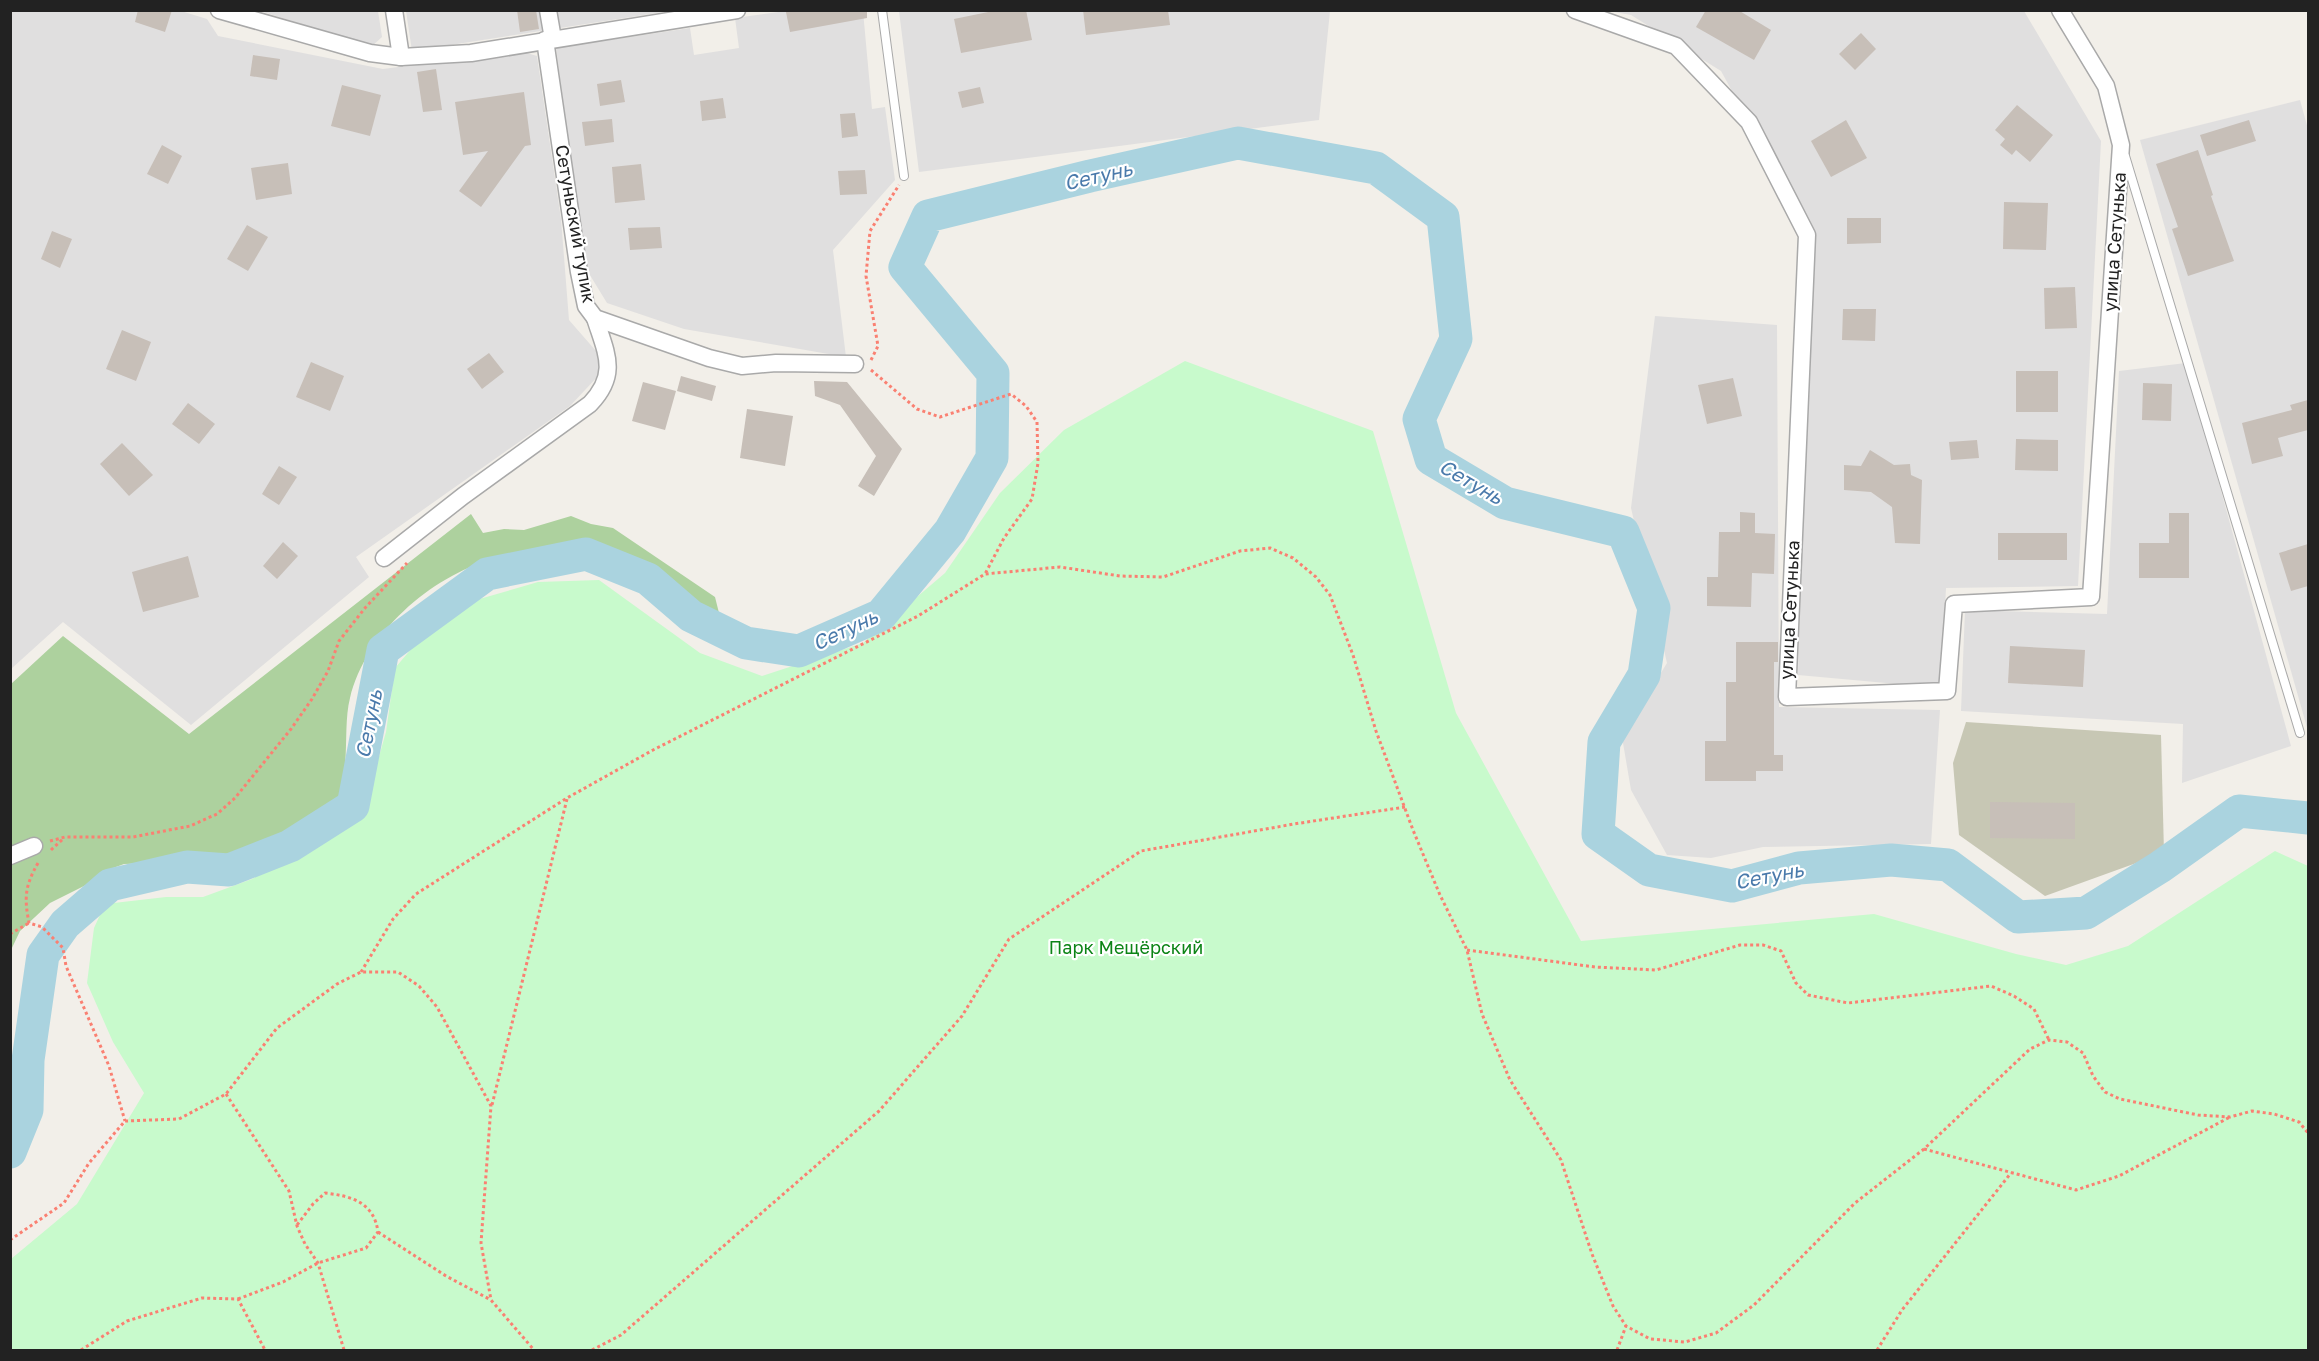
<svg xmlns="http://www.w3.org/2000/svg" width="2319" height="1361" font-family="'Golos Text',sans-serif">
  <rect width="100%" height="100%" fill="#f2efe9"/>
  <g fill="#e0dfdf">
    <path d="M11,11H181L207,19L218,36L383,69L520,51L537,56L561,219L569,320L596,351L601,373L570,406L356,557L369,577L191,725L63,622L11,669Z"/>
    <path d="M260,11H378L382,37L372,46Z"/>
    <path d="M406,11H670L412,51Z"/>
    <path d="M786,11H863L872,109L885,107L895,180L833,250L846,357L684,329L607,303L585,267L556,48L690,28L694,55L739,48L735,18Z"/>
    <path d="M899,11H1330L1319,120L919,172Z"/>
    <path d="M1609,11H2024L2101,141L2078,586L1946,588L1941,688L1798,675L1810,233L1721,71L1631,15Z"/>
    <path d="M2300,100L2308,129V731L2140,140Z"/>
    <path d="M1655,316L1777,325L1779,707L1940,710L1931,844L1763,847L1711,858L1667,855L1631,790L1622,737L1667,663L1631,508Z"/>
    <path d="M2186,363L2291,746L2182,783L2183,724L1961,711L1965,610L2107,614L2119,371Z"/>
  </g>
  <path fill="#c7c7b4" d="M1966,722L2161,735L2164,853L2045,896L1959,835L1953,763Z"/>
  <path fill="#add19e" d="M471,514L483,533L504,529L524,530L571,516L591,524L613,528L715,597L720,617C676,599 639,560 592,549C580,546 556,552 543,553C527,555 508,554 493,559C430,577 366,633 350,698C341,733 355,788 326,815C315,825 265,854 251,857C213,864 163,862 124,864L105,871L88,884L50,903L20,931L11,950V684L63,636L189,734Z"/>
  <path fill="#c8facc" d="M1185,361L1373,431L1456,713L1581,941L1874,914L2016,954L2066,965L2128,946L2275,851L2308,866V1350H11V1259L77,1204L144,1093L113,1042L87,983L94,928L105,904L166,897H203L252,879L317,842L329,839L372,781L386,732L395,668L430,627L476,600L538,582L599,580L700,653L762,676L863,643L945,573L1000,493L1064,430Z"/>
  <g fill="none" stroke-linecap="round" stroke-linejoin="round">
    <path stroke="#aad3df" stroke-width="33" d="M10,1152L27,1110L28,1060L43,955L65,924L110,885L187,867L229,870L290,846L353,806L383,650L487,574L586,554L648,579L691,616L746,643L799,651L881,615L950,531L992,458L993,373L905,267L928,216L1090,176L1238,143L1376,168L1443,217L1456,339L1419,419L1431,459L1505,503L1623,532L1654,608L1644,675L1604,742L1598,834L1649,870L1732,886L1799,868L1891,860L1948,865L2018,917L2086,913L2160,867L2239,811L2308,818"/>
  </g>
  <g fill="#c7bfb8">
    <path d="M138,10H172L165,32L135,22Z"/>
    <path d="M517,10H536L539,29L520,32Z"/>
    <path d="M798,10H867V18L790,32L786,12Z"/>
    <path d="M998,10H1026L1032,40L961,53L954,19Z"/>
    <path d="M1083,10H1168L1170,25L1086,35Z"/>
    <path d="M1706,10H1738L1771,30L1754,60L1696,27Z"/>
    <path d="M1861,33L1876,49L1855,70L1839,54Z"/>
    <path d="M253,55L280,59L277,80L250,76Z"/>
    <path d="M436,69L442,110L423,112L417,72Z"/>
    <path d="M621,80L625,102L600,106L597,84Z"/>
    <path d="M342,85L381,95L370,136L331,126Z"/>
    <path d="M980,87L984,103L962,108L958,92Z"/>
    <path d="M524,92L531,145L525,146L481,207L459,191L488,151L463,155L455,102Z"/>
    <path d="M723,98L726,118L702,121L700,101Z"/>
    <path d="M2017,105L2053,135L2030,162L2016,150L2012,155L2000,145L2005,139L1995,130Z"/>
    <path d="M855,113L858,136L842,138L840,114Z"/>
    <path d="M612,119L614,142L585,146L582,122Z"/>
    <path d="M1846,120L1867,158L1831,177L1811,141Z"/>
    <path d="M2249,120L2256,141L2207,156L2200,135Z"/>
    <path d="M162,145L182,156L168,184L147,174Z"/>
    <path d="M2198,150L2213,195L2211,196L2234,261L2188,276L2172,229L2178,227L2156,164Z"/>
    <path d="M288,163L292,194L256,200L251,168Z"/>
    <path d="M641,164L645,200L615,203L612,167Z"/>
    <path d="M865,170L867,194L840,195L838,171Z"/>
    <path d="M2004,202L2048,203L2046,250L2003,249Z"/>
    <path d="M1847,218H1881V243L1847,244Z"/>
    <path d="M247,225L268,237L248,271L227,259Z"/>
    <path d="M660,227L662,248L630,250L628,228Z"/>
    <path d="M52,231L72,239L60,268L41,259Z"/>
    <path d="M2075,287L2077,328L2045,329L2044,288Z"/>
    <path d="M1843,309H1876L1875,341L1842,340Z"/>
    <path d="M122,330L151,342L136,381L106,369Z"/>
    <path d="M489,353L504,372L482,389L467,369Z"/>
    <path d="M311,362L344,376L330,411L296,397Z"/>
    <rect x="2016" y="371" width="42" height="41"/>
    <path d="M681,376L716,386L712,401L677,391Z"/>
    <path d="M1733,378L1742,416L1707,424L1698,385Z"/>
    <path d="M814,381L847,382L902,449L874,496L858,486L876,456L840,405L815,396Z"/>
    <path d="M643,382L676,391L665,430L632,421Z"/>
    <path d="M2143,383L2172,384L2171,421L2142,420Z"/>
    <path d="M2308,400V430L2278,438L2283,456L2252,464L2242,423L2292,410L2290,405Z"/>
    <path d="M188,403L215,424L199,444L172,424Z"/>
    <path d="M747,409L793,416L785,466L740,458Z"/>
    <path d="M2016,439L2058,440V471L2015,470Z"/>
    <path d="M1977,440L1979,458L1951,460L1949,442Z"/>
    <path d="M122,443L153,475L129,496L100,464Z"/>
    <path d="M1870,450L1894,465L1910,464L1911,475L1922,480L1920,544L1895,543L1892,507L1871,492L1844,490V465L1861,466Z"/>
    <path d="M279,466L297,477L279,505L262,494Z"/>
    <path d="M1740,512L1755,513V533L1775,534L1774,574L1752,573L1751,607L1707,606V577H1718L1719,532H1740Z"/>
    <path d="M2169,513H2189V578H2139V543H2169Z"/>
    <rect x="1998" y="533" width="69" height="27"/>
    <path d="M283,542L298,556L277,579L263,566Z"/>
    <path d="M2308,544V586L2291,591L2279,553Z"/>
    <path d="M188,556L199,597L143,612L132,572Z"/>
    <path d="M1736,642H1778V662H1774V755H1783V771H1756V781H1705V741H1726V682H1736Z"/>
    <path d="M2010,646L2085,650L2083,687L2008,683Z"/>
    <path d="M1990,802L2075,803V839L1990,838Z"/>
  </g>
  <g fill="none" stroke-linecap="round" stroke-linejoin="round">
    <g stroke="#a9a9a9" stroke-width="10">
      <g id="service">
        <path d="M882,10L904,176"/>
        <path d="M2125,156L2300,733"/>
      </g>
    </g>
    <g stroke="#a9a9a9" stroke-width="19">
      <g id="minor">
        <path d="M219,10L370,53L401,57L471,53L737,10"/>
        <path d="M394,10L401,57"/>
        <path d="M548,10L553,39"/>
        <path d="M1575,10L1676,46L1749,122L1807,235L1787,697L1947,691L1954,604L2091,597L2121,145L2106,86L2060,10"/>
        <path d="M545,40L579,272L586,306L595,318L709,358L742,366L776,363L855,364"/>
        <path d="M384,558L463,496L590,404C619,374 606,353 595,318"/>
        <path d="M10,856L34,846"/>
      </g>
    </g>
    <g stroke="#fa8072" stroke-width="3" stroke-dasharray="3 3" stroke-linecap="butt">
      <path d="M871,360L878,346L866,276L870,231L899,185"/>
      <path d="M871,370L917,409L940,417L1011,394L1026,406L1037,422L1038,463L1032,499L1004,538L985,574"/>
      <path d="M50,841L65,837H133L190,826L217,814L235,798L291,729L312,699L328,671L339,641L365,608L407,563"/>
      <path d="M51,850L64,838"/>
      <path d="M38,863C25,886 24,897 29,923L42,927L63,948L66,966L109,1066L125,1121"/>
      <path d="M10,934L29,923"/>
      <path d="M1467,950L1595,967L1656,970L1740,945H1763L1781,951L1796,983L1808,995L1848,1003L1991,986L2014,996L2034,1009L2049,1040"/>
      <path d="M361,972L393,919L416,894L567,798L653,750L918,616L985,574L1060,567L1120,576L1163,577L1240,551L1270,548L1293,558L1316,577L1330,595L1353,655L1376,731L1413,830L1440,895L1467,950L1482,1014L1510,1080L1561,1160L1592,1254L1613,1306L1626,1326L1650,1339L1685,1342L1716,1333L1754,1305L1855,1203L1924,1149L2030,1049L2049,1040L2067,1042L2083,1053L2093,1076L2105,1092L2120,1099L2198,1115L2230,1117L2252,1111L2274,1114L2299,1122L2308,1133"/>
      <path d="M226,1094L289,1191L297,1226L305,1244L318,1263L344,1350"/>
      <path d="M492,1105L567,799"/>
      <path d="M1924,1149L2076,1190L2119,1176L2230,1117"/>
      <path d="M378,1232L446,1276L491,1300"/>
      <path d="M10,1240L64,1203L89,1163L125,1121L179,1119L226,1094L277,1028L337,984L361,972H398L419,986L437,1007L491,1106L481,1243L491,1300L534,1350"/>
      <path d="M238,1299L283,1282L318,1263L366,1248L378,1232C374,1202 351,1196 325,1193L313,1204L297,1225"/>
      <path d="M81,1350L127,1321L202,1298L238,1299L265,1350"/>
      <path d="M592,1350L621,1335L879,1111L962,1016L1009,939L1141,851L1294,824L1405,807"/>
      <path d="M1617,1350L1626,1326"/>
      <path d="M1877,1350L1902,1310L2011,1173"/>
    </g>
    <use href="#service" stroke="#fff" stroke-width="8"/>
    <use href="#minor" stroke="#fff" stroke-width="16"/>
  </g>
  <g text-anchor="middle" stroke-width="4.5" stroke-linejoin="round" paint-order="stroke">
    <g font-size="18" fill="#222" stroke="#fff">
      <text transform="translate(575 224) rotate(80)" y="6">Сетуньский тупик</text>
      <text transform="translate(2115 242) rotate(-86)" y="6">улица Сетунька</text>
      <text transform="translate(1790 610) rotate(-87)" y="6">улица Сетунька</text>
    </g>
    <g font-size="18" fill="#0c8416" stroke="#fff">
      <text x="1126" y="954">Парк Мещёрский</text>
    </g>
    <g font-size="20" font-style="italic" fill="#4a7aab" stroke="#fff">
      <text transform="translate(1098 176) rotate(-13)" y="7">Сетунь</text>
      <text transform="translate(1471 482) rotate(30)" y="7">Сетунь</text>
      <text transform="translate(845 630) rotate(-25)" y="7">Сетунь</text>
      <text transform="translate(369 724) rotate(-79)" y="7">Сетунь</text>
      <text transform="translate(1769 876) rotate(-11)" y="7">Сетунь</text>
    </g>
  </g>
  <rect width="2319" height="1361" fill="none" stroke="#222222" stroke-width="24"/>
</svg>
